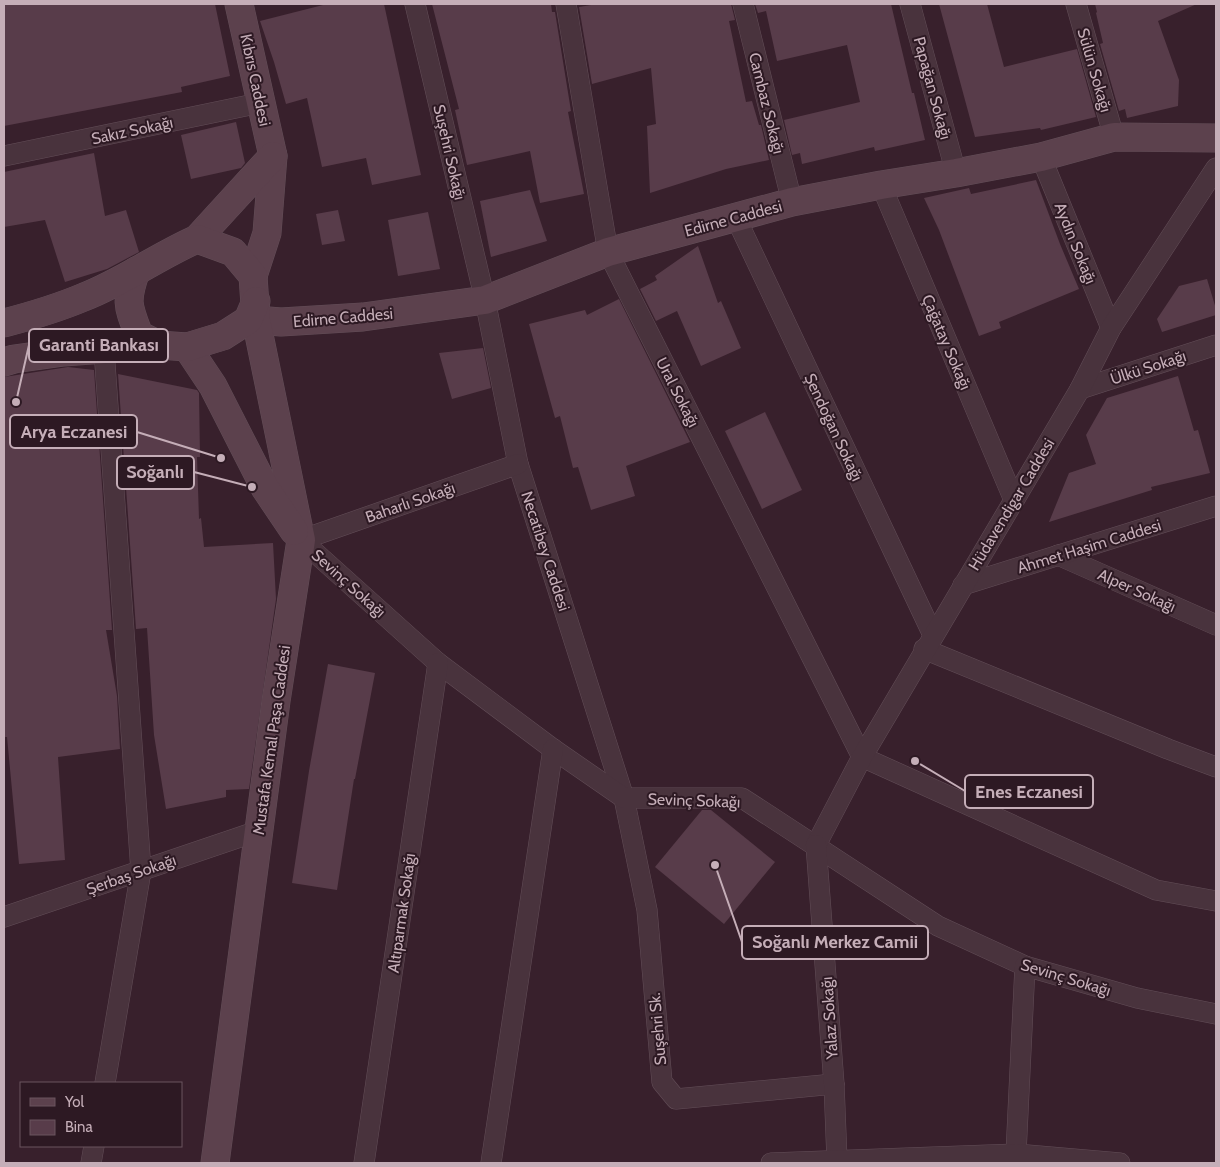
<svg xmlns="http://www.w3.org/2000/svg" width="1220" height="1167" font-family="Cabin,sans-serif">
  <rect width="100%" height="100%" fill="#38202c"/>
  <g fill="#583c4a">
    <path d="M4,4H215L230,76L181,87L182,92L4,126Z"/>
    <path d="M327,4H384L421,175L372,185L366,158L322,167L307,98L286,104L274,62L260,21Z"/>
    <path d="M432,4H551L552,12H555L571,111L568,112L584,194L540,203L530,151L467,165L455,110L459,109Z"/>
    <path d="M597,4H731L735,20L729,21L746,102L752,101L759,125H761L769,160L726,169L650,193L647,126L656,124L651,68L592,84L579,7Z"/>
    <path d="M755,4H891L912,93H914L925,140L875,151L874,147L802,164L800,153L792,155L784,120L860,102L847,45L777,61L766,11L758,13Z"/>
    <path d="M939,4H987L1004,67L1077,49L1096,117L1041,130L1040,128L975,137Z"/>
    <path d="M1095,4H1197L1158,21L1179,80L1178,106L1127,118L1125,109L1119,111L1100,44L1103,43L1096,13L1097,12Z"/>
    <path d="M236,122L245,163L241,168L191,179L181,135Z"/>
    <path d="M94,153L105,216L126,210L139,252L107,269L65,282L45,220L4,227V172Z"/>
    <path d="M1036,180L1060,244L1079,289L999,322L1001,328L979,336L939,230L924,198L969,188L971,194Z"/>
    <path d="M530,190L547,241L491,257L480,201Z"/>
    <path d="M338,210L345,241L322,245L316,214Z"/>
    <path d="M428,212L440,269L398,276L388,220Z"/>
    <path d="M698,246L718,303L721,301L741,348L701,366L677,311L656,321L640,289L657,280L655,276Z"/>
    <path d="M1207,279L1216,309V315L1162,332L1157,319L1179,286Z"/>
    <path d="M619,299L690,442L626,466L635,496L591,510L578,467L573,468L560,416L555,418L529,324L585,310L587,315Z"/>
    <path d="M483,348L491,388L452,399L439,353Z"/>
    <path d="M68,367L94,370L112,630H106L117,696L120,749L58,757L65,860L19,864L7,737H4V377Z"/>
    <path d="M118,374L197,390L199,393L200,457H197L199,519L201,518L204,547L273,543L276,599L249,789L226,790V797L166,809L154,735L147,628L136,629Z"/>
    <path d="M1178,376L1194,431L1198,430L1210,473L1151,487L1152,490L1049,522L1069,473L1096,464L1086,435L1107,398Z"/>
    <path d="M765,412L802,490L762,509L725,431Z"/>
    <path d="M328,664L375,673L355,779H354L337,890L292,883L309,771Z"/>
    <path d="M702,810H711L775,862L724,924L655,867Z"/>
  </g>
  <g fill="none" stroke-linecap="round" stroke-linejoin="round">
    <g stroke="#634e58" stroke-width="21">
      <g id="street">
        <path d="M415,4L485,300L518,464L624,798L647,910L662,1082L676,1099L834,1084"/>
        <path d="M566,4L608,252L862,757L1156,890L1216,901"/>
        <path d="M743,4L792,202"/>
        <path d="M910,4L956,173"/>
        <path d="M1076,4L1114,137"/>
        <path d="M4,156L260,103"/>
        <path d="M1041,157L1111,328"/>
        <path d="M881,185L1014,500"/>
        <path d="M736,218L933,635"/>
        <path d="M104,350L141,871L105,1083"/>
        <path d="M1080,389L1216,345"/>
        <path d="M518,464L301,540L438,663L553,749L624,798H742L938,926L1025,966L1137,998L1216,1014"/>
        <path d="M1058,555L1216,625"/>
        <path d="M963,585L1216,506"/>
        <path d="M924,649L1168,749L1216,767"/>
        <path d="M816,845L862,757L1080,389L1111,328L1216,168"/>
        <path d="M816,845L834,1084L837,1160"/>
        <path d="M4,917L258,831"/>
        <path d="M1016,1154L1025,966"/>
        <path d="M91,1163L94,1146"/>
        <path d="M364,1163L438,663"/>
        <path d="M491,1163L553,749"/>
        <path d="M771,1163L1016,1154L1120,1163"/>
      </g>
    </g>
    <g stroke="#634e58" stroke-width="29">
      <g id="secondary">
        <path d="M239,4L273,156L267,233L253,276"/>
        <path d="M197,239L273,156"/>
        <path d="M136,271C125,302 128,306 139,335L159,345"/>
        <path d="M256,320L281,322L363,317L485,300L608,252L792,202L881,185L956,173L1041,157L1114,137L1216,138"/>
        <path d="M4,323C31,316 58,308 84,297C123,282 158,256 197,239L233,252L253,276L256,320L301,540L276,701L215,1163"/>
        <path d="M187,347L213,386L265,488L294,531"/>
        <path d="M4,362L14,359L64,352L159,345L187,347L223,336L248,320L256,301"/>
      </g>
    </g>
    <use href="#street" stroke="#49333d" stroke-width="20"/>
    <use href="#secondary" stroke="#5c414d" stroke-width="28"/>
  </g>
  <g text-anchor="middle" stroke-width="4" stroke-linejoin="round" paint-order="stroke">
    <g font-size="16" fill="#c5aeb8" stroke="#2d1923">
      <text transform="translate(1095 70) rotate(74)" y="6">Sülün Sokağı</text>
      <text transform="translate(256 80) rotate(78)" y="6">Kıbrıs Caddesi</text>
      <text transform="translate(933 88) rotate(75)" y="6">Papağan Sokağı</text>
      <text transform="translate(767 103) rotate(76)" y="6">Cambaz Sokağı</text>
      <text transform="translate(132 130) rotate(-12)" y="6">Sakız Sokağı</text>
      <text transform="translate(450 152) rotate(77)" y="6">Suşehri Sokağı</text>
      <text transform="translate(733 218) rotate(-15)" y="6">Edirne Caddesi</text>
      <text transform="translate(1076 243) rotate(68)" y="6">Aydın Sokağı</text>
      <text transform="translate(343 317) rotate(-5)" y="6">Edirne Caddesi</text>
      <text transform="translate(947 342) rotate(67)" y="6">Çağatay Sokağı</text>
      <text transform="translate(1148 367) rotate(-18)" y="6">Ülkü Sokağı</text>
      <text transform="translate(678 392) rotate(63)" y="6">Ural Sokağı</text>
      <text transform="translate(834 427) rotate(65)" y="6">Şendoğan Sokağı</text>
      <text transform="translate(410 502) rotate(-19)" y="6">Baharlı Sokağı</text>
      <text transform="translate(1011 504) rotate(-59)" y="6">Hüdavendigar Caddesi</text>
      <text transform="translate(1089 546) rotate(-17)" y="6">Ahmet Haşim Caddesi</text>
      <text transform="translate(546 551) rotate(72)" y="6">Necatibey Caddesi</text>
      <text transform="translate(349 583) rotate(42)" y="6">Sevinç Sokağı</text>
      <text transform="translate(1137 590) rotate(24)" y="6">Alper Sokağı</text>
      <text transform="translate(271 740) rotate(-82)" y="6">Mustafa Kemal Paşa Caddesi</text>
      <text transform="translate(694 800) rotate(2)" y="6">Sevinç Sokağı</text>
      <text transform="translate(131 874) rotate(-19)" y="6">Şerbaş Sokağı</text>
      <text transform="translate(401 913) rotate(-82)" y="6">Altıparmak Sokağı</text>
      <text transform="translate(1066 977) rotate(17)" y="6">Sevinç Sokağı</text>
      <text transform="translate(829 1018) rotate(-94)" y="6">Yalaz Sokağı</text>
      <text transform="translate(657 1029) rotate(-95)" y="6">Suşehri Sk.</text>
    </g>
  </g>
  <path fill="none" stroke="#c5aeb8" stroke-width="2" d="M16 402L29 345M221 458L137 432M252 487L194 472M915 761L965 791M715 865L742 942"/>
  <g fill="#c5aeb8" stroke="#2d1923" stroke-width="2">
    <circle cx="16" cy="402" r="5"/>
    <circle cx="221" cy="458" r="5"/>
    <circle cx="252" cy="487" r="5"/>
    <circle cx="915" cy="761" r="5"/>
    <circle cx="715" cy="865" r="5"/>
  </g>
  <g fill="#2d1923" stroke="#c5aeb8" stroke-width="2">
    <rect x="29" y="329" width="139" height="33" rx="5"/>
    <rect x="10" y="415" width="127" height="33" rx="5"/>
    <rect x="117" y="456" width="77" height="33" rx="5"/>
    <rect x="965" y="775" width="128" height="33" rx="5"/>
    <rect x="742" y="926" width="186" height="33" rx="5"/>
  </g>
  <g font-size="18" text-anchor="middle" font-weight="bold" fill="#c5aeb8">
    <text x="99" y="351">Garanti Bankası</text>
    <text x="74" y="438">Arya Eczanesi</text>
    <text x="155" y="478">Soğanlı</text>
    <text x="1029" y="798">Enes Eczanesi</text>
    <text x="835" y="948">Soğanlı Merkez Camii</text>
  </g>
  <rect width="1220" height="1167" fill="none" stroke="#c5aeb8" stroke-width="10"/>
  <rect x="20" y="1082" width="162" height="65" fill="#2d1923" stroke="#6a555f"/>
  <rect x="30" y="1098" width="25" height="8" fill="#5c414d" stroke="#6a555f"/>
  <text x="65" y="1107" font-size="15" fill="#c5aeb8">Yol</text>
  <rect x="30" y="1120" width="25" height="15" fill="#583c4a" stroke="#6a555f"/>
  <text x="65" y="1132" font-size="15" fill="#c5aeb8">Bina</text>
</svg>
